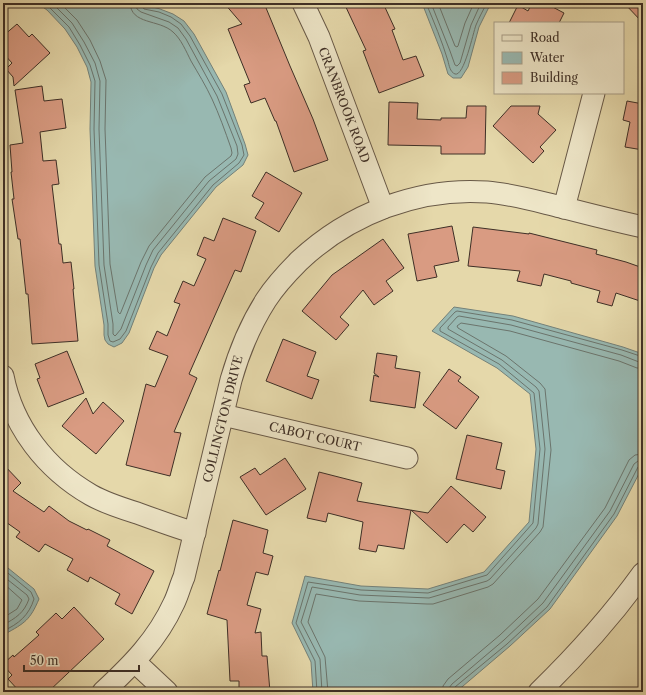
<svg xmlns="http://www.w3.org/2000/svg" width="646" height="695" font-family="'Libre Caslon Text',serif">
  <rect width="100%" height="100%" fill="#e5d8aa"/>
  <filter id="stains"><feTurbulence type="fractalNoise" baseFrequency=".005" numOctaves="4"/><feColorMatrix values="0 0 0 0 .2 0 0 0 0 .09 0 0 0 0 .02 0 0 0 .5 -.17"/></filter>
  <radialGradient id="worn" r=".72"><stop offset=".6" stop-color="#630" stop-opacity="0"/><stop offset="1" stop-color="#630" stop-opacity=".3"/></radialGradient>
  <g fill="#98b8b1" stroke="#748179">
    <path d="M37,3H139L160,9L173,14L184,21L194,34L226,92L245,144L248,155L243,165L216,187L161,255L154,268L129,333L122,343L114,347L108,344L105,340L104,335V325L95,266L90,129L91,82L87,67L77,47L65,29L47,10Z"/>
    <path d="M422,3H491L479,27L468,67L461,78H453L448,74L442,54Z"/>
    <path d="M454,307L513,316L623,347L643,354V466L617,516L550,609L510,646L456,692H313L311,662L292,623L305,576L361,586L428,589L484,572L529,522L536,449L530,394L497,368L432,331Z"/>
    <path d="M3,564L34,589L39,599C30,620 25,623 5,634H3Z"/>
  </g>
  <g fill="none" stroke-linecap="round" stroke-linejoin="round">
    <g stroke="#6b746c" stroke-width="1">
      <path d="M43,3L49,7L69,27L80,45L90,65L95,81L94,129L99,265L108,324V335L110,341L113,342L120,339L126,331L151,267L158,253L213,185L239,163L244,155L242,145L222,94L190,36L181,24L171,17L159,12L144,9L142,6V3"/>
      <path d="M52,3L72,23L84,42L95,63L100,81L99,129L104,265L113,324V334L115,336L116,335L121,329L146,265L153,250L209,181L236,159L238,154L237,146L217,96L186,39L178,28L169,22L141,12L137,9L136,3"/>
      <path d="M60,3L77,20L90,40L100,61L106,80L105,129L110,264L118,312L120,314L121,312L141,262L149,246L205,177L231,156L232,153L231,148C225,131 219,114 212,99C206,86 198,73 191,61C186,51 181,39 173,32C159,19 131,25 130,3"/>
      <path d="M426,3C434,22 442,41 448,61C449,65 450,72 455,74C464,77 473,33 476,25C479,18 483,10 487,3"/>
      <path d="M431,3L450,51L455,65L457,66L460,63L471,25L481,3"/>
      <path d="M438,3L455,46L457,47L458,46L465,23L474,3"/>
      <path d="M3,569L31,592L34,599C29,615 19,624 3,631"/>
      <path d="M3,576L27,595L29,599C24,613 16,618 3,625"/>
      <path d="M3,583L22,600L17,609L3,618"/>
      <path d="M317,692L315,661L296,623L308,582L361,590L428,593L487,575L533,523L540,449L534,393L499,364L440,331V328L455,312L457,311L512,320L622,350L643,357"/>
      <path d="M322,692L320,659L301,622L312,587L360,595L429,598L487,581L490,579L536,528L538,524L545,449L539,391L536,387L502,360L448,329V327L457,317L459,316L511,325L621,355L639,362H643"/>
      <path d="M328,692L325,657L308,622L316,594L359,601L427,604H433L488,587L493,584L540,532L543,527L551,450L545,389L540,383L506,356L458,328L457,326L461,323L510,331L619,361L637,368H643"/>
      <path d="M443,692V686L448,679L500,635L538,599L605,508L629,460L635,455L643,454"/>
      <path d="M449,692V688L452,684L504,640L543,603L610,511L634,464L638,461L643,460"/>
      <path d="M454,692L455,687L507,644L547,607L614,514L638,467L640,465H643"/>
    </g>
  </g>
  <g fill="#d99b82" stroke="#3e2f26">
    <path d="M224,3H264L290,66L313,119L328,160L294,172L276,121H275L265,98L251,103L244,85L250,83L228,29L242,24Z"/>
    <path d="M344,3H383L395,29L392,30L403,60L416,56L424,76L379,93L363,51L366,50Z"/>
    <path d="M532,3H545L564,13L559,23H509L518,5L528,11Z"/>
    <path d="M624,3H643V23Z"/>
    <path d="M17,24L29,37L32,34L50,53L14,86L13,77L6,69L12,63L3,53V36Z"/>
    <path d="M42,86L44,101L62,99L66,128L40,132L43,161L56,160L59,184L52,185L59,244H61L63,263L71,262L74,289H73L78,341L32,344L28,294H26L20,239H18L12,199H14L11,172H12L10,145L23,143L15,90Z"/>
    <path d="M627,101L643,104V150L625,147L630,122L623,120Z"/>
    <path d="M389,102L418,103L417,119L441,120V118H466L467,106H486L485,154H441V146L388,145Z"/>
    <path d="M511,106H540L538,114L556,130L540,147L544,151L533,163L493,126Z"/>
    <path d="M266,172L302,193L279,232L255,218L264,203L252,196Z"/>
    <path d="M223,218L256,231L241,272L235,270L189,374L197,378L174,432L181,433L170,476L126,465L146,384L155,387L168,356L149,349L157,331L167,336L180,304L174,302L183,281L194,286L206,259L197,255L204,237L214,241Z"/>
    <path d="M452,226L459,261L434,266L437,277L417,281L408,234Z"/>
    <path d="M473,227L529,234V233L597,250L596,254L626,262L643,268V302L616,293L612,306L597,302L600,291L571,283V281L544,274L541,286L517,281L520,271L468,266Z"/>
    <path d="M383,239L404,268L386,281L393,291L374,305L363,290L340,317L349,325L336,340L302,311L332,275Z"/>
    <path d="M283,339L316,352L307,376L319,380L312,399L266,381Z"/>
    <path d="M67,351L84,393L48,407L37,379L40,378L35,364Z"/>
    <path d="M377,353L397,356L395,368L420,372L415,408L370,401L374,375L379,377L374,373Z"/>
    <path d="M449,369L461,377L458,381L479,397L456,429L423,405Z"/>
    <path d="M86,398L93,414L103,402L124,421L96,454L62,426Z"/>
    <path d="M467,435L502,443L496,469L505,471L501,489L456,479Z"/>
    <path d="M285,458L306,489L266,515L240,477L255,468L260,475Z"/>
    <path d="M3,464L21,483L13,491L44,512L49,506L69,521L87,530L88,529L110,540L107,546L154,571L132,614L115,604L120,594L90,577L88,582L67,570L73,559L45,544L39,552L16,537L20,532L3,520Z"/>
    <path d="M319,472L362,483L357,501L428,513L451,486L486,517L473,532L464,524L447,543L411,510L404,549L378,545L376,552L359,549L363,522L328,513L326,522L307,518Z"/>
    <path d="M233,520L268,530L263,553L273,556L268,575L256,572L247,605L261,609L255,633L261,632L262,656H267L270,692H239V681H230L227,620L207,614L219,570L220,571Z"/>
    <path d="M74,607L104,639L48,692H20L8,679L12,675L3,665V664L13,655L14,657L39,635L36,632L56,613L62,619Z"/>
  </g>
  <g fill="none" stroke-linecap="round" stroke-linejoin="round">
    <g stroke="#685947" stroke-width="23">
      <g id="minor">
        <path d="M303,3L319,37L383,208"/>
        <path d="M564,208L594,93"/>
        <path d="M3,376C13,427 46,469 91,495C105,503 121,508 137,513C156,520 175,527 195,533"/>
        <path d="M223,415L407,458"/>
        <path d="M135,662L167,692"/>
        <path d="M103,692C132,665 157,640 174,603C178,595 180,586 184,577L231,380C239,352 250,325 266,300C275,286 287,273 299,261C349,214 418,187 487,192C512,194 536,201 561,207C588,214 616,221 643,227"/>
        <path d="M539,692C577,655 612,616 643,573"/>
      </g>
    </g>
    <use href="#minor" stroke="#eee6c8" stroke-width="21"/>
  </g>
  <g text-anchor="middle" stroke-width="4" stroke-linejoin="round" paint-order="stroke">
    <g font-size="12" fill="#3e2f26" stroke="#eee6c8">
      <text transform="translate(344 105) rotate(69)" y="4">CRANBROOK ROAD</text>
      <text transform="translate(223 419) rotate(-76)" y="4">COLLINGTON DRIVE</text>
      <text transform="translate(315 437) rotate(13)" y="4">CABOT COURT</text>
    </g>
  </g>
  <rect width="646" height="695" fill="none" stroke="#e5d8aa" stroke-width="16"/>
  <rect x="4" y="4" width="638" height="687" fill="none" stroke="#3e2f26" stroke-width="2"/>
  <rect x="8" y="8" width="630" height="679" fill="none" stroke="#3e2f26"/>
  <rect x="494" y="22" width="130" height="72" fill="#eee6c8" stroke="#a89d87"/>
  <rect x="502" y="35" width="20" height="6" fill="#eee6c8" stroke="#a89d87"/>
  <text x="530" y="42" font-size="12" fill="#3e2f26">Road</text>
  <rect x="502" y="52" width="20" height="12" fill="#98b8b1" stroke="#a89d87"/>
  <text x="530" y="62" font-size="12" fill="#3e2f26">Water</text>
  <rect x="502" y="72" width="20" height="12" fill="#d99b82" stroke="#a89d87"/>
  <text x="530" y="82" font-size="12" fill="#3e2f26">Building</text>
  <path d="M24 665v6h115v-6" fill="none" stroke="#3e2f26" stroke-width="2"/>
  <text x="30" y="665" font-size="12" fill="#3e2f26" stroke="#eee6c8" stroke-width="3" paint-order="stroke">50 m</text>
  <rect width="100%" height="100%" filter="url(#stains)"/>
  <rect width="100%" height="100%" fill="url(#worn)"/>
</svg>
